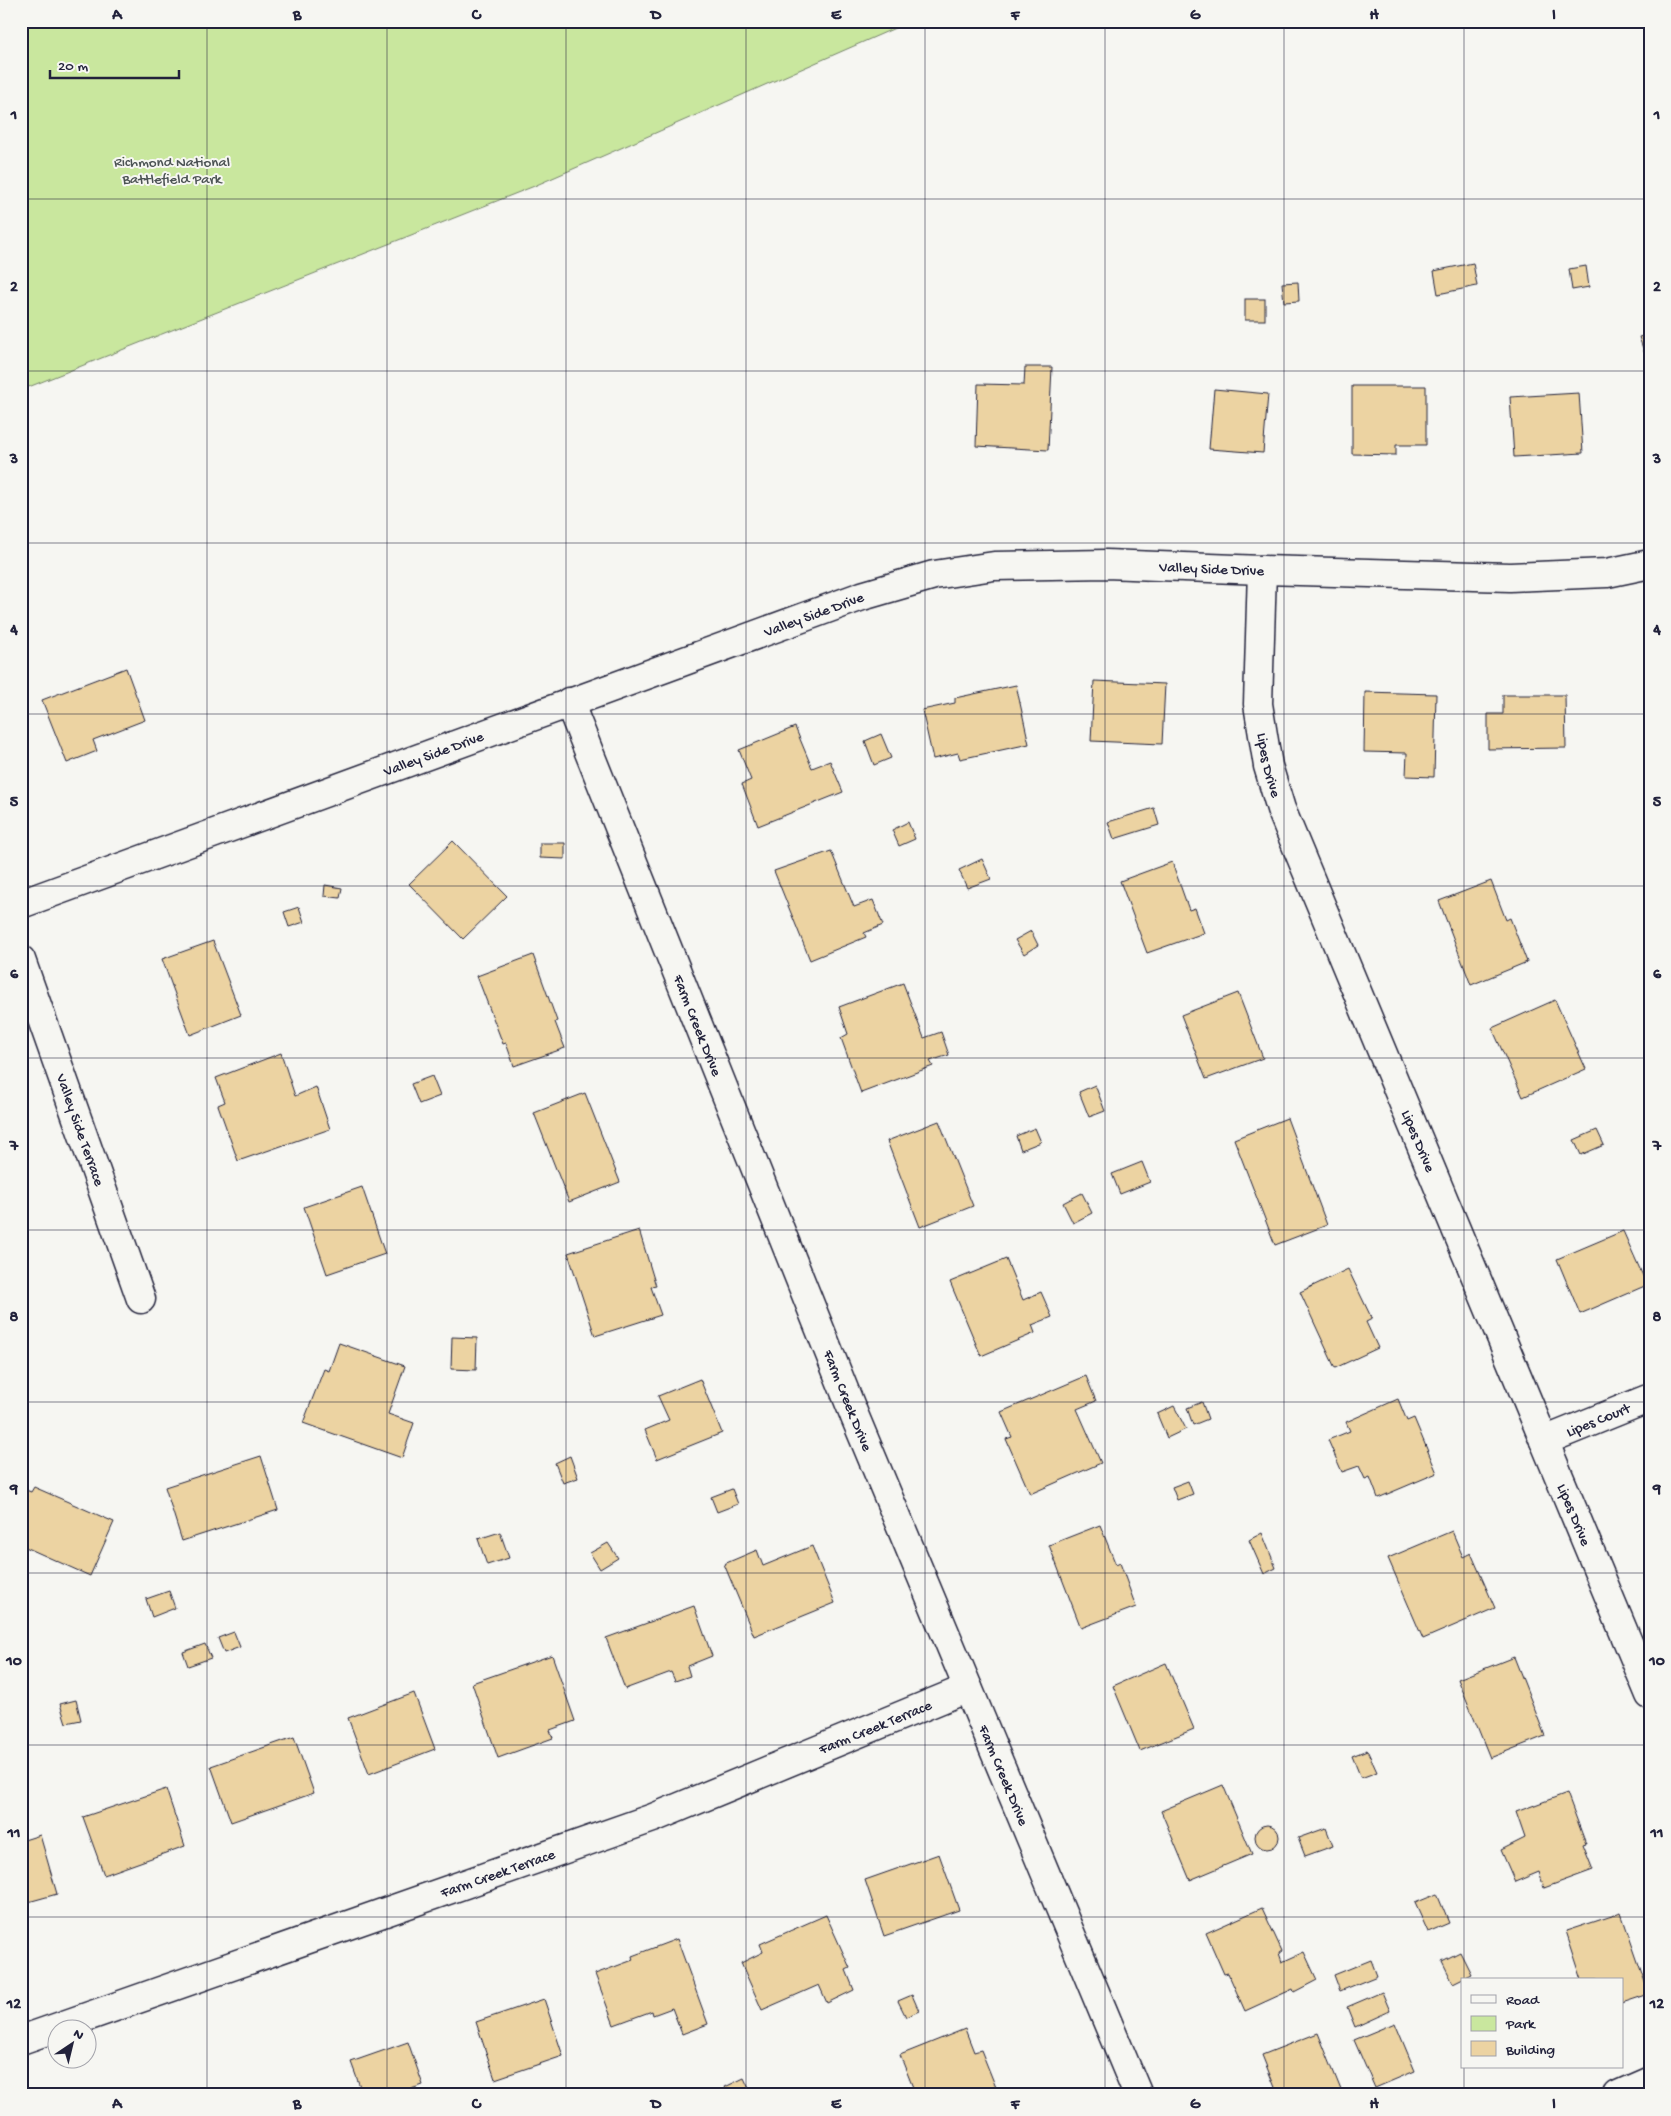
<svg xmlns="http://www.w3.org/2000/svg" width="1671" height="2116" font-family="'Gochi Hand',sans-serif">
  <rect width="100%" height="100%" fill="#f6f6f2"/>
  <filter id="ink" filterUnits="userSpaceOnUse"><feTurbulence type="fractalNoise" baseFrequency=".02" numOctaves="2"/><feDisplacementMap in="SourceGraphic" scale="10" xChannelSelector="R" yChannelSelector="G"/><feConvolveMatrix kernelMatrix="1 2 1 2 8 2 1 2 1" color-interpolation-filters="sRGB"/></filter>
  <g filter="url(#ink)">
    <path fill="#c9e79e" stroke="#76846c" d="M21,21H911L532,187L21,390Z"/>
    <g fill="#ecd3a2" stroke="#22223b">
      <path d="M1473,263L1477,286L1438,294L1434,271Z"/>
      <path d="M1586,266L1589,287L1572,290L1569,269Z"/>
      <path d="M1298,282L1299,301L1284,302L1282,283Z"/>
      <rect x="1245" y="299" width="20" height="21"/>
      <path d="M1650,334V369L1639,337Z"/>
      <path d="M1025,367H1052L1048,450L976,446L978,384L1024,385Z"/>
      <path d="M1352,386H1426V445H1396V455L1352,454Z"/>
      <path d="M1214,389L1268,394L1263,453L1209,449Z"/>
      <path d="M1579,393L1583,453L1514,457L1510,397Z"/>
      <path d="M126,668L145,720L93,740L97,751L67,763L42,700Z"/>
      <path d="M1094,681L1165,684L1162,744L1091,741Z"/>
      <path d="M1016,685L1029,744L960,759L958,753L933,759L922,710L955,703V698Z"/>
      <path d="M1365,692L1436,694L1434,777L1406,776L1407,753L1364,752Z"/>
      <path d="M1503,695H1565L1566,748L1488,749V714H1503Z"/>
      <path d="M795,727L812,768L830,761L843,792L758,826L742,784L751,780L739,750Z"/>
      <path d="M881,734L891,758L874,765L865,741Z"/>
      <path d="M1154,808L1159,825L1114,839L1108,822Z"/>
      <path d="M908,822L915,839L899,846L892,830Z"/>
      <path d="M453,841L507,896L463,939L409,884Z"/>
      <path d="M540,843H565V859L540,858Z"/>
      <path d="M831,851L854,907L873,900L883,925L864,933L866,937L810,960L774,871Z"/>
      <path d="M982,859L991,879L967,888L959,870Z"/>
      <path d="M1172,862L1189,910L1195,908L1204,933L1147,953L1120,881Z"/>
      <path d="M1491,881L1506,920L1510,918L1527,962L1471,985L1439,901Z"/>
      <path d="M325,885L342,888L340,898L324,896Z"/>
      <path d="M299,907L304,922L289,927L284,912Z"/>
      <path d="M1031,931L1038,945L1024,954L1015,940Z"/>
      <path d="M213,941L241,1015L190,1035L162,959Z"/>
      <path d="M533,955L557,1021L555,1022L565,1048L514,1066L506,1043L503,1044L477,976Z"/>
      <path d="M903,983L924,1038L941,1032L949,1055L930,1061L933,1066L861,1093L841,1038L848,1034L839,1007Z"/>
      <path d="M1238,993L1263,1058L1206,1079L1181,1015Z"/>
      <path d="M1555,1000L1586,1069L1523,1097L1492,1028Z"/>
      <path d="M281,1053L295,1096L316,1087L330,1129L238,1161L218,1105L225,1102L216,1078Z"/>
      <path d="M432,1076L440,1096L419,1104L411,1084Z"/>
      <path d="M1095,1085L1105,1111L1089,1117L1079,1092Z"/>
      <path d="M585,1093L620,1182L569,1202L534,1113Z"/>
      <path d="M1287,1118L1327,1225L1275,1245L1234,1139Z"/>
      <path d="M939,1121L973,1206L920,1227L887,1141Z"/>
      <path d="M1035,1128L1041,1142L1021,1150L1016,1136Z"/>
      <path d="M1597,1130L1604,1145L1581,1155L1574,1140Z"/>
      <path d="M1142,1162L1150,1182L1120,1194L1112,1174Z"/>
      <path d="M362,1187L385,1254L327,1274L304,1207Z"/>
      <path d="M1082,1193L1092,1213L1073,1223L1063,1203Z"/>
      <path d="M639,1230L656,1286L651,1287L661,1315L595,1336L568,1253Z"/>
      <path d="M1623,1231L1647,1285L1580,1314L1557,1259Z"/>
      <path d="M1006,1259L1023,1300L1041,1292L1052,1317L1032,1325L1035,1333L981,1356L950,1282Z"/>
      <path d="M1348,1269L1372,1319L1366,1322L1378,1348L1335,1368L1300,1292Z"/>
      <path d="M452,1337L477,1338L476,1370L451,1369Z"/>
      <path d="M339,1343L405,1366L388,1414L414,1423L402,1458L303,1423L324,1369L329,1371Z"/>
      <path d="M1086,1376L1096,1401L1077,1409L1101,1463L1030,1494L1006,1439L1012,1437L1001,1412Z"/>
      <path d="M700,1379L722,1433L657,1459L645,1430L669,1420L658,1396Z"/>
      <path d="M1398,1399L1407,1421L1414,1418L1437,1473L1378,1498L1370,1477L1365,1479L1359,1466L1342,1472L1328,1440L1350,1431L1346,1422Z"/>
      <path d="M1202,1402L1208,1419L1193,1425L1187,1408Z"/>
      <path d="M1174,1406L1186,1429L1167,1438L1157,1414Z"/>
      <path d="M261,1456L278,1510L182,1541L165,1487Z"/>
      <path d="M570,1456L578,1478L563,1483L555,1463Z"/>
      <path d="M1188,1481L1193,1494L1177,1500L1172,1487Z"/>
      <path d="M34,1487L114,1522L90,1576L21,1545V1488L31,1492Z"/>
      <path d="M732,1489L738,1504L717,1512L711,1497Z"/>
      <path d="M1100,1525L1116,1565L1120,1563L1136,1607L1081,1628L1049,1545Z"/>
      <path d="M1452,1531L1463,1557L1471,1553L1495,1608L1423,1639L1388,1558Z"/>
      <path d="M500,1532L509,1558L487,1565L478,1539Z"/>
      <path d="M1262,1533L1276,1568L1264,1574L1249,1540Z"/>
      <path d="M608,1543L618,1558L600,1569L590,1553Z"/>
      <path d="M812,1546L835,1603L754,1636L724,1564L757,1550L763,1566Z"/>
      <path d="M169,1591L175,1608L152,1617L146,1599Z"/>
      <path d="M694,1606L712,1656L687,1666L690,1676L675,1681L671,1672L625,1689L606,1638Z"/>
      <path d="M234,1632L240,1647L224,1653L218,1638Z"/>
      <path d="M205,1644L211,1658L188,1666L183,1652Z"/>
      <path d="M552,1655L575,1721L550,1730L553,1738L498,1758L472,1683Z"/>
      <path d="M1514,1657L1545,1736L1490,1758L1458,1679Z"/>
      <path d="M1166,1663L1194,1729L1140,1751L1113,1686Z"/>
      <path d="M414,1693L435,1749L369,1774L348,1718Z"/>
      <path d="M76,1700L81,1720L66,1723L60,1704Z"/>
      <path d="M294,1737L314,1793L231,1822L211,1766Z"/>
      <path d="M1367,1750L1377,1772L1361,1778L1352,1756Z"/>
      <path d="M1223,1785L1252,1854L1190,1880L1161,1811Z"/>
      <path d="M166,1789L185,1846L104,1875L83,1817Z"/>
      <path d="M1567,1793L1586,1844L1583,1845L1593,1870L1544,1888L1539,1872L1515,1882L1501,1850L1525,1838L1516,1812Z"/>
      <circle cx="1267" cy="1837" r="12"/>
      <path d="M1326,1828L1333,1846L1305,1856L1298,1838Z"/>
      <path d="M40,1835L57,1894L21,1904V1841Z"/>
      <path d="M939,1854L959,1910L884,1936L865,1880Z"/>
      <path d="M1437,1894L1449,1923L1428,1932L1415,1903Z"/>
      <path d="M1262,1908L1282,1951L1279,1953L1282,1962L1304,1952L1317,1980L1294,1992L1293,1989L1245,2011L1228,1973L1224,1974L1206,1933Z"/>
      <path d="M1621,1913L1649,1994L1622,2003V1980H1582L1566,1931Z"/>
      <path d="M826,1915L850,1968L846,1970L854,1990L827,2003L819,1985L762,2010L741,1963L763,1952L760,1944Z"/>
      <path d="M677,1939L708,2024L682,2034L672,2008L653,2015L652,2011L614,2025L595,1974L633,1960L632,1956Z"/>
      <path d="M1460,1952L1471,1974L1453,1983L1442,1961Z"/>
      <path d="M1371,1960L1377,1976L1340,1991L1334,1975Z"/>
      <path d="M1382,1992L1390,2011L1355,2027L1347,2007Z"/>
      <path d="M912,1995L919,2011L906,2017L898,2001Z"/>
      <path d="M544,1999L563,2056L495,2079L476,2022Z"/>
      <path d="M1395,2023L1415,2071L1375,2088L1354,2040Z"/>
      <path d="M965,2029L974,2052L981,2050L999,2095H916L900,2055Z"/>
      <path d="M1318,2033L1343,2095H1278L1262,2055Z"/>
      <path d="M408,2042L423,2085L399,2093L400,2095H363L351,2062Z"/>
      <path d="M744,2078L752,2095H729L725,2087Z"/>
      <path d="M272,2090L273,2095H254Z"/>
    </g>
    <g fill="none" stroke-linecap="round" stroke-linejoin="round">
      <g stroke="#22223b" stroke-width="31">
        <g id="street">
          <path id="s1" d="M1262,570L1258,704L1268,766L1281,809L1650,1695"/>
          <path id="s2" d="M569,702L855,1417L1138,2095"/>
          <path id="s3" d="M21,904L862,596L934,575L994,566L1106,564L1262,570L1510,577L1607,573L1650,564"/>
          <path id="s4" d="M21,960L141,1299"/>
          <path id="s5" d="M1544,1441L1650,1398"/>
          <path id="s6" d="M21,2040L653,1818L968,1688"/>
          <path d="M1618,2095L1650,2081"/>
        </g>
      </g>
      <use href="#street" stroke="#f6f6f2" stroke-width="28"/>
    </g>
  </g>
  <path fill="none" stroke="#22223b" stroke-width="1" stroke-opacity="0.55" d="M207,21V2095M387,21V2095M566,21V2095M746,21V2095M925,21V2095M1105,21V2095M1284,21V2095M1464,21V1980M21,199H1650M21,371H1650M21,543H1650M21,714H1650M21,886H1650M21,1058H1650M21,1230H1650M21,1402H1650M21,1573H1650M21,1745H1650M21,1917H1650M1464,2067V2095"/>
  <g text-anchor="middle" stroke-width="4" stroke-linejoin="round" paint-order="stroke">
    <g font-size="15" fill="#4c5354" stroke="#f6f6f2">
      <text x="172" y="166">Richmond National<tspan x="172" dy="17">Battlefield Park</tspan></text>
    </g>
    <g font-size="15" fill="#22223b" stroke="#f6f6f2">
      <text dy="5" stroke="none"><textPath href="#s3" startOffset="1249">Valley Side Drive</textPath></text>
      <text dy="5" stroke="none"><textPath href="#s3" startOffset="844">Valley Side Drive</textPath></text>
      <text dy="5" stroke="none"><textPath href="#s3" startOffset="439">Valley Side Drive</textPath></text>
      <text dy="5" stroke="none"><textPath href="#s1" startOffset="196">Lipes Drive</textPath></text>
      <text dy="5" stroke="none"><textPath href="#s2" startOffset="348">Farm Creek Drive</textPath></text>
      <text dy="5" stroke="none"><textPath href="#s4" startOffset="180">Valley Side Terrace</textPath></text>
      <text dy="5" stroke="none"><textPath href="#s1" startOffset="601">Lipes Drive</textPath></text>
      <text dy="5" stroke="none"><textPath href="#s2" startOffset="752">Farm Creek Drive</textPath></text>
      <text dy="5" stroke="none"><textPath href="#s5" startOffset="58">Lipes Court</textPath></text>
      <text dy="5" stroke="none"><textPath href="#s1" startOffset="1006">Lipes Drive</textPath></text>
      <text dy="5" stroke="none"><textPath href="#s6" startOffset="910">Farm Creek Terrace</textPath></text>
      <text dy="5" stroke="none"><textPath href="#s2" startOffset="1158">Farm Creek Drive</textPath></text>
      <text dy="5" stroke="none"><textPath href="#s6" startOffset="505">Farm Creek Terrace</textPath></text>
    </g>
  </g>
  <rect width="1671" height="2116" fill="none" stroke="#f6f6f2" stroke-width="55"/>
  <rect x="1461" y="1978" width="162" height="90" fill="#f6f6f2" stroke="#a1a1a9"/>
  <rect x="1471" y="1995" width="25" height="8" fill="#f6f6f2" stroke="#a1a1a9"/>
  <text x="1506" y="2004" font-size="15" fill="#22223b">Road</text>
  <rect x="1471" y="2016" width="25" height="15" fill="#c9e79e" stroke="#a1a1a9"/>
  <text x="1506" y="2028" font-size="15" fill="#22223b">Park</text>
  <rect x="1471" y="2041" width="25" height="15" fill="#ecd3a2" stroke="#a1a1a9"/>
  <text x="1506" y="2054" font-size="15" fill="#22223b">Building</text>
  <g transform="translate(72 2044) rotate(35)"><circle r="24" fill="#f6f6f2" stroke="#a1a1a9"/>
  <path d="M0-4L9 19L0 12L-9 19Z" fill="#22223b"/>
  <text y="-8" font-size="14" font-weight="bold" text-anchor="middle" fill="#22223b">N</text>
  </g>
  <path d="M50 70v8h129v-8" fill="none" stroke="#22223b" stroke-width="2.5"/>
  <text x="58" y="70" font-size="15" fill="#22223b" stroke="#f6f6f2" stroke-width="4" paint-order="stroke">20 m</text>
  <rect x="28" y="28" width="1616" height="2060" fill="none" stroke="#22223b" stroke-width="2"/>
  <g font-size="16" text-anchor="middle" font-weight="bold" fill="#22223b">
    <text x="117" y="19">A</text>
    <text x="297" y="19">B</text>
    <text x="476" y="19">C</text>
    <text x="656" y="19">D</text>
    <text x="836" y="19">E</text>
    <text x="1015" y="19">F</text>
    <text x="1195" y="19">G</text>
    <text x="1374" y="19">H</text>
    <text x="1554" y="19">I</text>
    <text x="14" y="119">1</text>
    <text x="1657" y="119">1</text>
    <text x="14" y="291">2</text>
    <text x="1657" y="291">2</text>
    <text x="14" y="463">3</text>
    <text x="1657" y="463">3</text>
    <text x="14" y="634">4</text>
    <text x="1657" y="634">4</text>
    <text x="14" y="806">5</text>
    <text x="1657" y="806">5</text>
    <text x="14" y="978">6</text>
    <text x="1657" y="978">6</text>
    <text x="14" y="1150">7</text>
    <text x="1657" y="1150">7</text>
    <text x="14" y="1321">8</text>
    <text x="1657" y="1321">8</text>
    <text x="14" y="1493">9</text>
    <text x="1657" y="1493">9</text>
    <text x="14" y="1665">10</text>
    <text x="1657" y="1665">10</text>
    <text x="14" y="1837">11</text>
    <text x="1657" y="1837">11</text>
    <text x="14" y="2008">12</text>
    <text x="1657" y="2008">12</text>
    <text x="117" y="2108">A</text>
    <text x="297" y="2108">B</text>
    <text x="476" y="2108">C</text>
    <text x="656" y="2108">D</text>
    <text x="836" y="2108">E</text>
    <text x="1015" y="2108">F</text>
    <text x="1195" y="2108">G</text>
    <text x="1374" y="2108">H</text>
    <text x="1554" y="2108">I</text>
  </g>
</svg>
